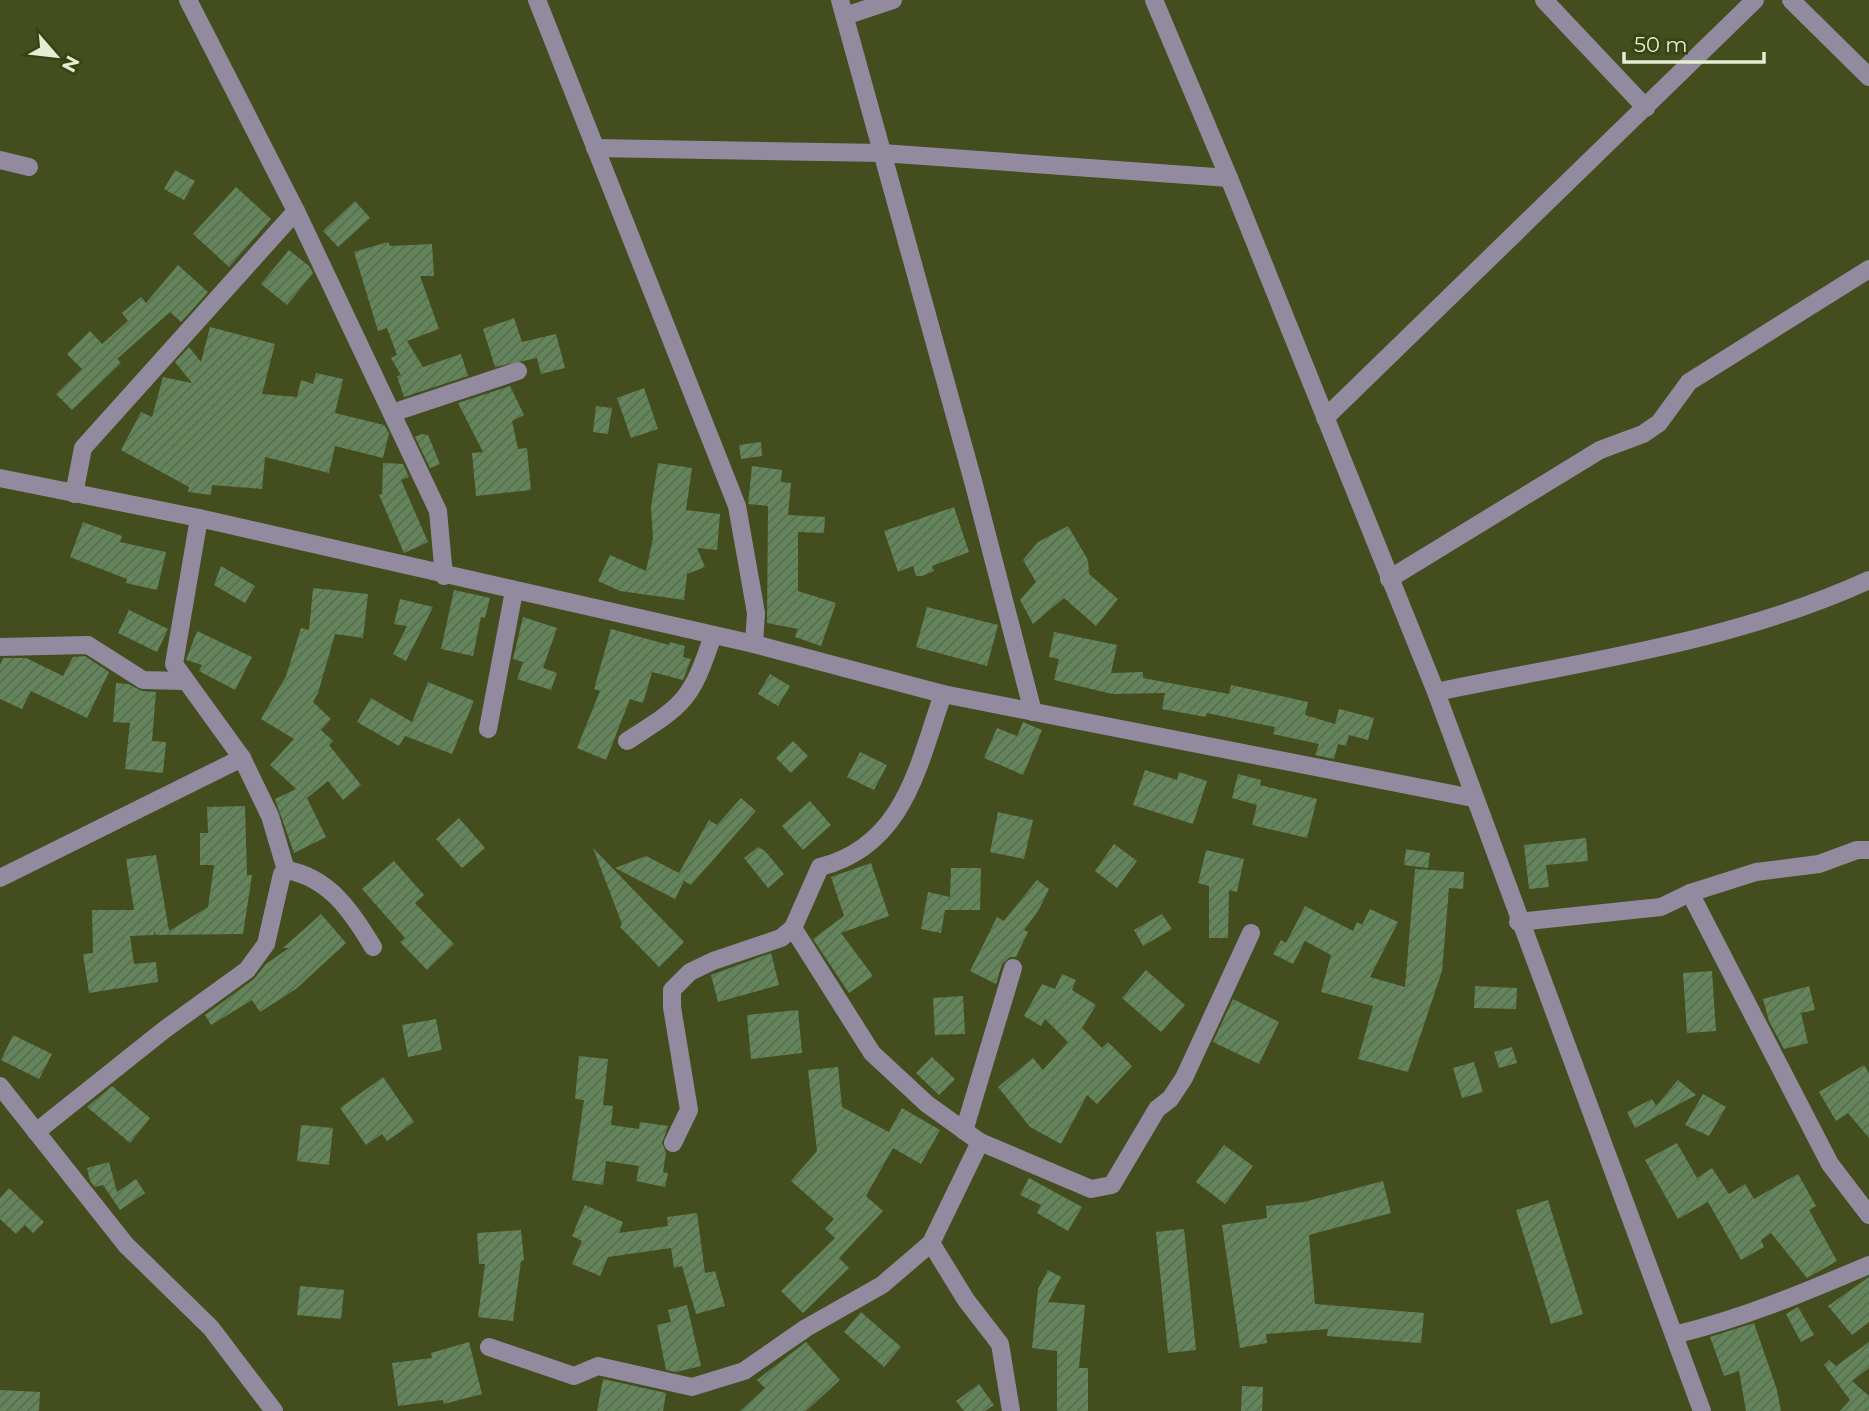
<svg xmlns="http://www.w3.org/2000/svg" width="1869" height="1411" font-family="Montserrat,sans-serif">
  <defs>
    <pattern id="building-hatch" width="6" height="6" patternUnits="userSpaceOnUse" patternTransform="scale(1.75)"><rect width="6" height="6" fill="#64855c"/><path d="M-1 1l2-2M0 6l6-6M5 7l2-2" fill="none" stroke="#586c50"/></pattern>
  </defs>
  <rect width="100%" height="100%" fill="#434d1e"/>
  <g fill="url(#building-hatch)">
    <path d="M175,170L195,181L184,200L164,189Z"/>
    <path d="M236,187L271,219L229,267L193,234Z"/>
    <path d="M355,201L370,218L338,247L323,231Z"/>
    <path d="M388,242L390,246L432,244L434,276H420L439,329L407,341L423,367L461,354L468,376L404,397L397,376L401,375L391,358L397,355L387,328L378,331L354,252Z"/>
    <path d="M289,250L309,266L313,273L287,305L261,284Z"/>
    <path d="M178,265L208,292L181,322L170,312L117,359L121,363L72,410L56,394L82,369L67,354L90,331L102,344L128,321L122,313L141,297L146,303Z"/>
    <path d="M514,318L522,342L556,334L565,368L541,374L537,358L495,367L483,329Z"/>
    <path d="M210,327L275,344L262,394L297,397L301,380L313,384L316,373L343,379L335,413L384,425L389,433L383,458L335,446L329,473L265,457L262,489L212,485L211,495L188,492L189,487L121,450L141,412L152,417L163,377L192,383L175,362L189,347L201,362Z"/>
    <path d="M510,386L524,415L512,421L518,449L527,448L531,490L476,496L472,453L483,452L458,403Z"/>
    <path d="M644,388L658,429L631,438L617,398Z"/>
    <path d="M596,406L612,408L608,434L593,432Z"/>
    <path d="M422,434L428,435L440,464L430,468L415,437Z"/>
    <path d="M761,442L762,456L741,459L739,445Z"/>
    <path d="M383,463L403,464L409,477L401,480L428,542L404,553L379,495L382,494Z"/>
    <path d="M658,463L692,468L686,510L720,514L717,550L697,548L705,567L687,574L684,600L620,591L598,581L610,555L646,571L653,538L651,507Z"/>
    <path d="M752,466L782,470L781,482L791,483L788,515L825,517L824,533L798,532V591L836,603L821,646L795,637L798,629L767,623L768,506L748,504Z"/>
    <path d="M954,507L969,552L932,566L934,571L922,576H916L913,566L898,572L884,531Z"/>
    <path d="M83,522L122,536L120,542L166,552L157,590L126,583L127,579L70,557Z"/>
    <path d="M1068,526L1088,560L1089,574L1118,599L1096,626L1064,598L1033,624L1020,600L1036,582L1023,560L1038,542Z"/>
    <path d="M221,566L255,586L245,603L214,585Z"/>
    <path d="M313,588L368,594L363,638L335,634L318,693L313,702L331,719L321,730L333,741L329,745L361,785L343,800L328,781L307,798L326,837L294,853L275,799L296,789L270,765L294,739L261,719L286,676L301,628L309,630Z"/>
    <path d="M454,590L490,598L485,618L481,617L473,656L441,649Z"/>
    <path d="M400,599L433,607L406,661L393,654L407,626L394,624Z"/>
    <path d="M927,607L998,625L987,666L916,647Z"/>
    <path d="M129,610L168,629L157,652L118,633Z"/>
    <path d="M523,617L557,628L543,668L557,673L551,690L517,679L523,662L513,659Z"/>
    <path d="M611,629L669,645L670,642L685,646L683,657L691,659L683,680L652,672L643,703L630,699L606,760L577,748L600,691L594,689Z"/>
    <path d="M197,631L252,657L235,690L199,671L202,665L186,660Z"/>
    <path d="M1054,632L1117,645L1111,673L1143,672V678L1229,694L1231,685L1308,702L1305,715L1335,724L1339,709L1374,718L1368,740L1349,735L1346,746L1338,744L1334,759L1315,755L1319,744L1273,734L1275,727L1207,713L1206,717L1162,709L1165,693L1112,694L1054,680L1059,659L1049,657Z"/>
    <path d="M85,656L109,672L87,718L31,691L22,709L0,699V665L3,658H26L63,676L73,657Z"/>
    <path d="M770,674L790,686L778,706L758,694Z"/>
    <path d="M428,682L474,701L452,754L405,736L399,746L357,722L371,698L412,722Z"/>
    <path d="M116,683L128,684L142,691L156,692L152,741L166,742L163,773L125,769L130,723L113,722Z"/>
    <path d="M1023,722L1042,730L1023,775L984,758L997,728L1017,736Z"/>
    <path d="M793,741L808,756L791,773L776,758Z"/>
    <path d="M860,752L887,765L874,790L847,777Z"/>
    <path d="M1145,770L1177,780L1179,772L1207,781L1193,824L1133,805Z"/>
    <path d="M1238,774L1261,780L1260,785L1317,799L1307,838L1252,825L1257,805L1232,798Z"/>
    <path d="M741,798L756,811L691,885L684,881L675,899L615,868L646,856L679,873L709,820L717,825Z"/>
    <path d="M810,801L831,825L803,850L782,826Z"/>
    <path d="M245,806L247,875H252L243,934L156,935L154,931V935L130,936L134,964L156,962L158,982L89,993L83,954L93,953L92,910H134L126,859L156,855L169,931L208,907L214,865H200V833H208L207,807Z"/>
    <path d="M998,812L1033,820L1024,859L990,852Z"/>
    <path d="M459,818L485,848L462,868L436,839Z"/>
    <path d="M1586,838L1588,861L1546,865L1549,887L1529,889L1524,845Z"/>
    <path d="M1114,844L1137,861L1117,888L1095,871Z"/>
    <path d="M758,847L765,851L784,874L768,888L744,858Z"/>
    <path d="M593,848L684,942L659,967L620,927L622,924Z"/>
    <path d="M1406,849L1430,853L1428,868L1404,865Z"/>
    <path d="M1206,850L1244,859L1237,892L1229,890L1228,938H1209V886L1198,883Z"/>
    <path d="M394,861L424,895L415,903L454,944L427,970L400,942L405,938L362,889Z"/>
    <path d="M871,863L889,916L841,933L873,976L849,993L813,939L844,916L831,877Z"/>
    <path d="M951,868H981L980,910H945L941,933L921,929L928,892L950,897Z"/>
    <path d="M1415,869L1464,872L1463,889L1449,888L1442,971L1408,1072L1358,1059L1373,1006L1321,992L1331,955L1305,941L1293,964L1273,954L1281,940L1286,943L1305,906L1353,931L1357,922L1362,925L1370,909L1398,922L1370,977L1405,987Z"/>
    <path d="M1037,880L1049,889L1038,911L1024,930L1028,932L1016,957H1010L1002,964L996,984L970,971L997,917L1004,921Z"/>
    <path d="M321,914L346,943L296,989L260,1012L252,1000L211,1025L205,1015L254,979L266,964L289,948H283Z"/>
    <path d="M1162,914L1172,929L1143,946L1134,930Z"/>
    <path d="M771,953L779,985L718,1002L711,975Z"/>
    <path d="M1146,970L1185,1005L1161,1032L1122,998Z"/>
    <path d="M1712,971L1716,1031L1687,1033L1683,973Z"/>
    <path d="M1062,974L1076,980L1072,990L1096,1005L1082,1028L1102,1048L1108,1042L1132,1066L1097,1104L1087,1095L1061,1144L1030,1127L998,1087L1033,1058L1043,1070L1068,1042L1045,1019L1041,1026L1024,1016L1042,984L1055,989Z"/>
    <path d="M1475,986L1517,988L1516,1009L1474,1008Z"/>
    <path d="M1809,986L1815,1010L1801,1013L1808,1043L1784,1049L1769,1021L1763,999Z"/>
    <path d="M963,996L965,1034L935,1035L933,998Z"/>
    <path d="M1233,999L1279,1022L1259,1064L1213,1042Z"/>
    <path d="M798,1010L802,1053L751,1059L747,1015Z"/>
    <path d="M436,1019L442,1050L408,1057L402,1025Z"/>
    <path d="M13,1035L52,1054L39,1079L1,1060Z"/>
    <path d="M1512,1047L1517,1063L1499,1068L1494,1052Z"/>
    <path d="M579,1056L608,1059L603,1105L613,1106L611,1125L639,1129L640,1122L668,1126L662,1143L666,1152L663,1172L668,1173L665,1187L636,1181L639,1166L606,1161L603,1185L572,1180L584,1100L575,1099Z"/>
    <path d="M932,1057L955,1079L939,1095L916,1073Z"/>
    <path d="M1474,1062L1483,1092L1462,1098L1453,1068Z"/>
    <path d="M1864,1065L1869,1073V1138L1848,1113L1836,1121L1819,1092Z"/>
    <path d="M838,1067L842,1107L889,1132L902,1108L940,1130L921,1164L893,1148L866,1196L883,1211L839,1258L849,1268L803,1313L781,1291L835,1238L825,1229L834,1219L791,1181L817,1151L808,1070Z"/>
    <path d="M383,1077L414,1122L387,1141L382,1134L366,1145L340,1108Z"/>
    <path d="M1678,1080L1696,1095L1635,1128L1627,1112L1652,1099L1656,1106Z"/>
    <path d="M112,1086L150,1118L130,1143L87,1107Z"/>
    <path d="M1703,1094L1726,1107L1709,1136L1685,1125Z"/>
    <path d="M301,1125L333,1128L329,1165L297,1161Z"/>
    <path d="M1677,1143L1697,1178L1712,1168L1729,1194L1745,1184L1754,1199L1798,1174L1816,1206L1809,1210L1837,1261L1807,1278L1771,1233L1761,1240L1764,1247L1741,1260L1708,1202L1678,1219L1645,1160Z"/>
    <path d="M1224,1145L1253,1166L1225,1204L1196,1182Z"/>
    <path d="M109,1162L117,1192L136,1179L145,1193L120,1210L103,1185L95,1187L90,1181L87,1168Z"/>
    <path d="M1029,1178L1082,1207L1068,1231L1037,1213L1041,1205L1020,1195Z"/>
    <path d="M1383,1181L1391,1213L1309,1235L1315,1304L1424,1313L1421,1343L1327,1336L1328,1329L1266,1334L1267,1343L1240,1348L1222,1225L1267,1218L1266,1206L1304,1202Z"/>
    <path d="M9,1188L44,1222L33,1233L25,1225L16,1234L0,1219V1198Z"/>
    <path d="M1548,1200L1583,1314L1551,1324L1516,1210Z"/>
    <path d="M585,1205L623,1222L619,1233L668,1226L667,1217L697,1213L705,1273L715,1271L725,1306L696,1314L682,1266L674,1268L671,1248L608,1257L600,1276L572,1264L582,1241L572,1236Z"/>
    <path d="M1184,1229L1196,1350L1168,1353L1156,1232Z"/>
    <path d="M521,1230L524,1260L521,1261L513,1321L478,1317L485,1264H479L477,1233Z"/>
    <path d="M1048,1270L1061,1277L1048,1302L1085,1305L1079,1368H1088V1411H1057V1351L1032,1348L1038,1289Z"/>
    <path d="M1869,1277V1322L1852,1335L1828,1306Z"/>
    <path d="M300,1286L344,1290L341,1319L297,1315Z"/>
    <path d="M687,1305L701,1366L676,1372L666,1370L657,1325L671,1322L668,1310Z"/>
    <path d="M1798,1307L1814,1335L1801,1342L1786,1314Z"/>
    <path d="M861,1312L901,1347L884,1367L844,1332Z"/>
    <path d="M1754,1323L1777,1390L1781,1411H1746L1739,1371L1724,1376L1710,1337Z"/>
    <path d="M469,1342L482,1394L444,1404L443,1400L398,1406L392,1363L432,1358L431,1353Z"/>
    <path d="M806,1342L840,1380L806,1411H740L765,1388L757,1380Z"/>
    <path d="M1869,1342V1368L1852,1381L1869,1396V1411H1840L1850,1400L1824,1365L1829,1360L1836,1366Z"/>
    <path d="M603,1379L666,1393L663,1411H597Z"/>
    <path d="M979,1384L994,1405L985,1411H964L956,1401Z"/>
    <path d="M1242,1386L1263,1387L1262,1411H1241Z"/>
    <path d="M0,1390L40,1392L39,1411H0Z"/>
  </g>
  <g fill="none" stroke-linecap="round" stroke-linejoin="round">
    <g stroke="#928ba0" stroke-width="18">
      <path d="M188,0L296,211L438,511L444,576"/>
      <path d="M537,0L737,506L756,613L754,644"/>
      <path d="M840,0L973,481L1033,712"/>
      <path d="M1154,0L1229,178L1436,692L1702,1411"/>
      <path d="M1544,0L1646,108"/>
      <path d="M1791,0L1869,77"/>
      <path d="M845,16L893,0"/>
      <path d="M595,148L882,153L1229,178"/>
      <path d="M0,160L29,167"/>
      <path d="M392,413L518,371"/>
      <path d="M1325,418L1755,0"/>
      <path d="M0,478L199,518L754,644L943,694L1473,798"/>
      <path d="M74,494L83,448L296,211"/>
      <path d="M1389,579L1600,450L1643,434L1659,423L1689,382L1869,269"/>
      <path d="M0,647L88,645L143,680L183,681"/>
      <path d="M1436,692C1580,662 1734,642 1869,580"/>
      <path d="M488,729L514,591"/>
      <path d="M627,741C685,704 691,701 713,635"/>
      <path d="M286,870C329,877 352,912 373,947"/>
      <path d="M0,878L242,758L174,664L199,518"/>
      <path d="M1690,893L1830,1164L1869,1215"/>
      <path d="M1518,922L1661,907L1690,893L1756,872L1819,864L1857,850H1869"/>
      <path d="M793,928L872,1053L927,1104L980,1142L1091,1189L1112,1185L1157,1109L1170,1099L1184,1078L1251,933"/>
      <path d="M0,1086L126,1245L211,1328L274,1411"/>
      <path d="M964,1131L1013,968"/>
      <path d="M36,1132L164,1030L247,970L266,944L282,874L286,870L270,816L242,758"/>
      <path d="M673,1143L689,1110L672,1007V990L690,972L713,961L781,938L793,928L820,867C904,846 918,766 943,694"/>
      <path d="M931,1243L966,1300L1000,1344L1011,1411"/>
      <path d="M1674,1335C1744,1318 1803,1293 1869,1265"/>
      <path d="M489,1347L574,1376L598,1366L692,1387L744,1371L806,1328L882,1285L931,1243L980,1142"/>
    </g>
  </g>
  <g transform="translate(56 56) rotate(118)" stroke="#384212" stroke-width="5" paint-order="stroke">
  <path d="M0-5L12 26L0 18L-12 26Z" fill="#e5edd2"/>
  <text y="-10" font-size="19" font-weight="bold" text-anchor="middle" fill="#e5edd2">N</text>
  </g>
  <path d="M1624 52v10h140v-10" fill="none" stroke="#e5edd2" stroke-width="3.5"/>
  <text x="1634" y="52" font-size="21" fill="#e5edd2" stroke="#384212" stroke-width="5" paint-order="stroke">50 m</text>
</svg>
